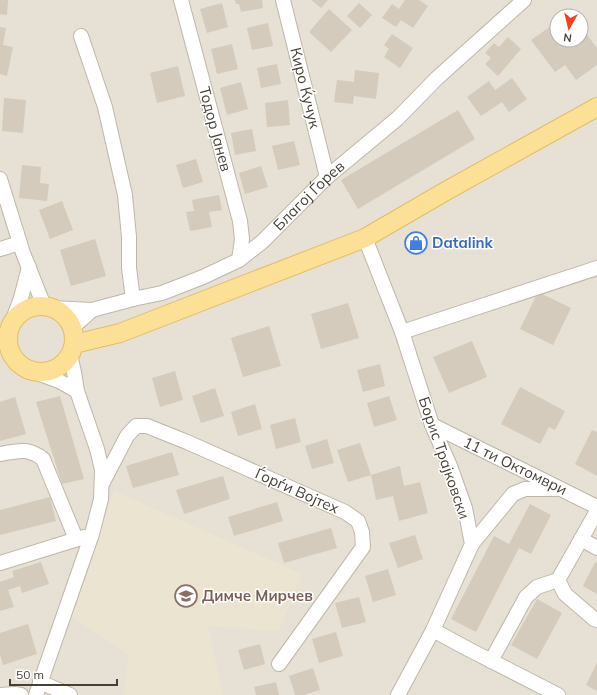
<svg xmlns="http://www.w3.org/2000/svg" width="597" height="695" font-family="Mulish,sans-serif">
  <rect width="100%" height="100%" fill="#f3efe6"/>
  <path fill="#e6e1d4" fill-rule="evenodd" d="M0,0H597V695H0ZM557,16H581V40H557Z"/>
  <path fill="#ebe4d0" d="M114,491L302,574L279,631L208,626L223,695H124L129,655L72,617Z"/>
  <g fill="#d4cbbc">
    <path d="M0,0H8L7,15L0,14Z"/>
    <path d="M235,0H262L263,8L241,12L239,4H236Z"/>
    <path d="M311,0H328L321,8Z"/>
    <path d="M405,0H419L428,6L413,28L401,20L396,27L382,18L392,4L399,9Z"/>
    <path d="M222,3L228,27L207,33L200,9Z"/>
    <path d="M359,3L372,15L360,28L347,16Z"/>
    <path d="M329,9L352,30L331,52L309,32Z"/>
    <path d="M557,22V40H581V30L583,29L597,48V65L576,80L565,65L555,72L531,40Z"/>
    <path d="M268,23L273,46L252,50L247,28Z"/>
    <path d="M0,27L6,28L3,45L13,47L7,76L0,74Z"/>
    <path d="M392,34L413,48L400,68L384,57L389,49L384,45Z"/>
    <path d="M508,37L521,49L498,76L485,64L491,58L485,53L494,43L499,47Z"/>
    <path d="M232,44L238,69L217,74L211,49Z"/>
    <path d="M277,64L281,84L261,88L257,68Z"/>
    <path d="M178,66L185,96L157,103L150,73Z"/>
    <path d="M355,70L379,73L376,99L354,96L353,104L334,102L337,80L354,82Z"/>
    <path d="M512,78L527,99L509,112L502,102L481,116L467,97L489,81L495,90Z"/>
    <path d="M241,82L248,109L227,115L220,88Z"/>
    <path d="M4,98L26,100L23,133L2,131Z"/>
    <path d="M288,100L290,125L267,127L265,103Z"/>
    <path d="M458,110L475,139L358,209L341,180Z"/>
    <path d="M252,129L256,151L235,155L231,133Z"/>
    <path d="M294,141L300,165L278,170L272,146Z"/>
    <path d="M196,159L203,182L183,188L176,165Z"/>
    <path d="M22,165L41,167L40,183L49,184L47,201L19,198Z"/>
    <path d="M261,166L268,187L245,194L239,173Z"/>
    <path d="M219,195L222,210L209,212L212,227L190,231L186,212L194,211L192,200Z"/>
    <path d="M62,201L73,230L50,239L39,210Z"/>
    <path d="M95,239L106,276L71,286L60,250Z"/>
    <path d="M538,292L571,308L553,345L520,329Z"/>
    <path d="M348,303L359,338L321,349L311,314Z"/>
    <path d="M269,326L281,366L243,377L231,338Z"/>
    <path d="M472,341L487,377L449,393L433,357Z"/>
    <path d="M380,364L385,386L363,392L357,370Z"/>
    <path d="M175,371L183,400L160,407L152,378Z"/>
    <path d="M520,387L565,411L555,430L549,427L540,444L501,424Z"/>
    <path d="M215,388L224,416L201,423L192,396Z"/>
    <path d="M60,396L84,479L62,484L36,402Z"/>
    <path d="M389,396L397,420L374,427L367,403Z"/>
    <path d="M15,397L26,434L0,441V402Z"/>
    <path d="M255,404L262,429L238,436L231,412Z"/>
    <path d="M295,418L301,442L276,449L270,425Z"/>
    <path d="M592,430L597,432V476L575,464Z"/>
    <path d="M327,439L334,463L312,469L305,446Z"/>
    <path d="M360,443L371,475L348,482L337,450Z"/>
    <path d="M172,452L179,475L133,488L126,466Z"/>
    <path d="M400,466L404,486L420,482L428,513L399,521L393,496L376,500L371,475Z"/>
    <path d="M223,476L230,499L184,514L176,490Z"/>
    <path d="M50,497L56,521L0,535V510Z"/>
    <path d="M277,502L283,521L234,536L228,517Z"/>
    <path d="M530,504L551,515L531,554L519,548L476,632L451,619L494,536L509,544Z"/>
    <path d="M331,528L337,548L284,563L278,543Z"/>
    <path d="M415,535L423,559L398,568L389,543Z"/>
    <path d="M41,562L49,584L22,593L20,586L8,590L14,607L0,611V582L14,577L12,571Z"/>
    <path d="M595,562L597,563V594L583,586Z"/>
    <path d="M388,569L396,595L373,602L365,576Z"/>
    <path d="M359,597L366,622L342,628L335,603Z"/>
    <path d="M537,599L562,613L537,659L511,645Z"/>
    <path d="M28,624L37,654L3,665L0,654V633Z"/>
    <path d="M336,632L343,656L319,663L312,639Z"/>
    <path d="M260,644L265,664L244,670L238,650Z"/>
    <path d="M597,663V691L586,685Z"/>
    <path d="M313,668L320,690L303,695H295L289,676Z"/>
    <path d="M276,682L279,695H256L254,687Z"/>
  </g>
  <g fill="none" stroke-linecap="round" stroke-linejoin="round">
    <g stroke="#beb7a9" stroke-width="16">
      <g id="minor">
        <path d="M181,0L240,221L242,239L239,260"/>
        <path d="M283,0L314,124L327,177"/>
        <path d="M81,36L105,107L125,195L129,237V268L133,299"/>
        <path d="M0,179L23,253L44,306"/>
        <path d="M365,238L402,332L432,425L450,466L465,508L472,544L433,630L398,695"/>
        <path d="M0,249L20,243"/>
        <path id="s1" d="M52,308L92,310L133,299L162,293L203,277L239,260L262,242L327,177L398,118L436,79L524,0"/>
        <path d="M12,322L21,298L29,267"/>
        <path d="M72,328L92,310"/>
        <path d="M402,332L597,268"/>
        <path d="M34,372L59,381L77,391"/>
        <path d="M432,425L597,507"/>
        <path d="M0,454C19,451 27,447 43,459L76,539"/>
        <path d="M103,482L127,436L136,426H147L187,442L345,512L358,521L362,532L363,547L279,664"/>
        <path d="M597,511L558,580L565,594L594,619L597,620"/>
        <path d="M581,539L597,548"/>
        <path d="M472,544L513,494L525,489H556"/>
        <path d="M0,563L84,537"/>
        <path d="M433,630L468,649L558,695"/>
        <path d="M491,661L526,597L537,587L558,580"/>
        <path d="M40,682L70,695"/>
        <path d="M0,695L15,694L21,695"/>
        <path d="M36,695L92,534L101,499L102,470L97,449L77,391L74,372L70,355"/>
      </g>
    </g>
    <g stroke="#e0be66" stroke-width="20">
      <g id="major">
        <circle cx="41" cy="339" r="33"/>
        <path d="M74,344L120,333L365,238L446,191L597,107"/>
      </g>
    </g>
    <use href="#minor" stroke="#fff" stroke-width="14"/>
    <use href="#major" stroke="#fbe096" stroke-width="18"/>
  </g>
  <defs>
    <g id="shop-ring" transform="scale(1.15)"><circle r="9.5" fill="#fff" stroke="#3f7fe0" stroke-width="1.5"/><path d="M-5-2.5h2.3a2.7 3.5 0 0 1 5.4 0H5L5.5 6h-11ZM-1.5-2.5h3a1.5 2.3 0 0 0-3 0Z" fill="#3f7fe0"/></g>
    <g id="school-ring" transform="scale(1.15)"><circle r="9.5" fill="#fff" stroke="#8d6e63" stroke-width="1.5"/><path d="M0-5L7-2L0 1L-7-2ZM-4 1L0 2.5L4 1V4Q0 6-4 4Z" fill="#8d6e63"/></g>
  </defs>
  <g fill-rule="evenodd">
    <use href="#shop-ring" x="416" y="243"/>
    <use href="#school-ring" x="186" y="596"/>
  </g>
  <g text-anchor="middle" stroke-width="3" stroke-linejoin="round" paint-order="stroke">
    <g font-size="15" fill="#453f35" stroke="#fff">
      <text transform="translate(305 88) rotate(76)" y="5">Киро Ќучук</text>
      <text transform="translate(215 129) rotate(75)" y="5">Тодор Јанев</text>
      <text dy="5" stroke="none"><textPath href="#s1" startOffset="291">Благој Ѓорев</textPath></text>
      <text transform="translate(444 458) rotate(71)" y="5">Борис Трајковски</text>
      <text transform="translate(515 466) rotate(26)" y="5">11 ти Октомври</text>
      <text transform="translate(297 491) rotate(24)" y="5">Ѓорѓи Војтех</text>
    </g>
    <g font-size="15" font-weight="bold" fill="#366cbe" stroke="#fff" text-anchor="start">
      <text x="432" y="248">Datalink</text>
    </g>
    <g font-size="15" font-weight="bold" fill="#785e54" stroke="#fff" text-anchor="start">
      <text x="202" y="601">Димче Мирчев</text>
    </g>
  </g>
  <g transform="translate(569 28) rotate(188)"><circle r="19" fill="#ffffff" stroke="#b5b2ae"/>
  <path d="M0-3L7 15L0 10L-7 15Z" fill="#f4401b"/>
  <text y="-6" font-size="11" font-weight="bold" text-anchor="middle" fill="#453f35">N</text>
  </g>
  <path d="M10 679v6h107v-6" fill="none" stroke="#453f35" stroke-width="2"/>
  <text x="16" y="679" font-size="12" fill="#453f35" stroke="#ffffff" stroke-width="3" paint-order="stroke">50 m</text>
</svg>
